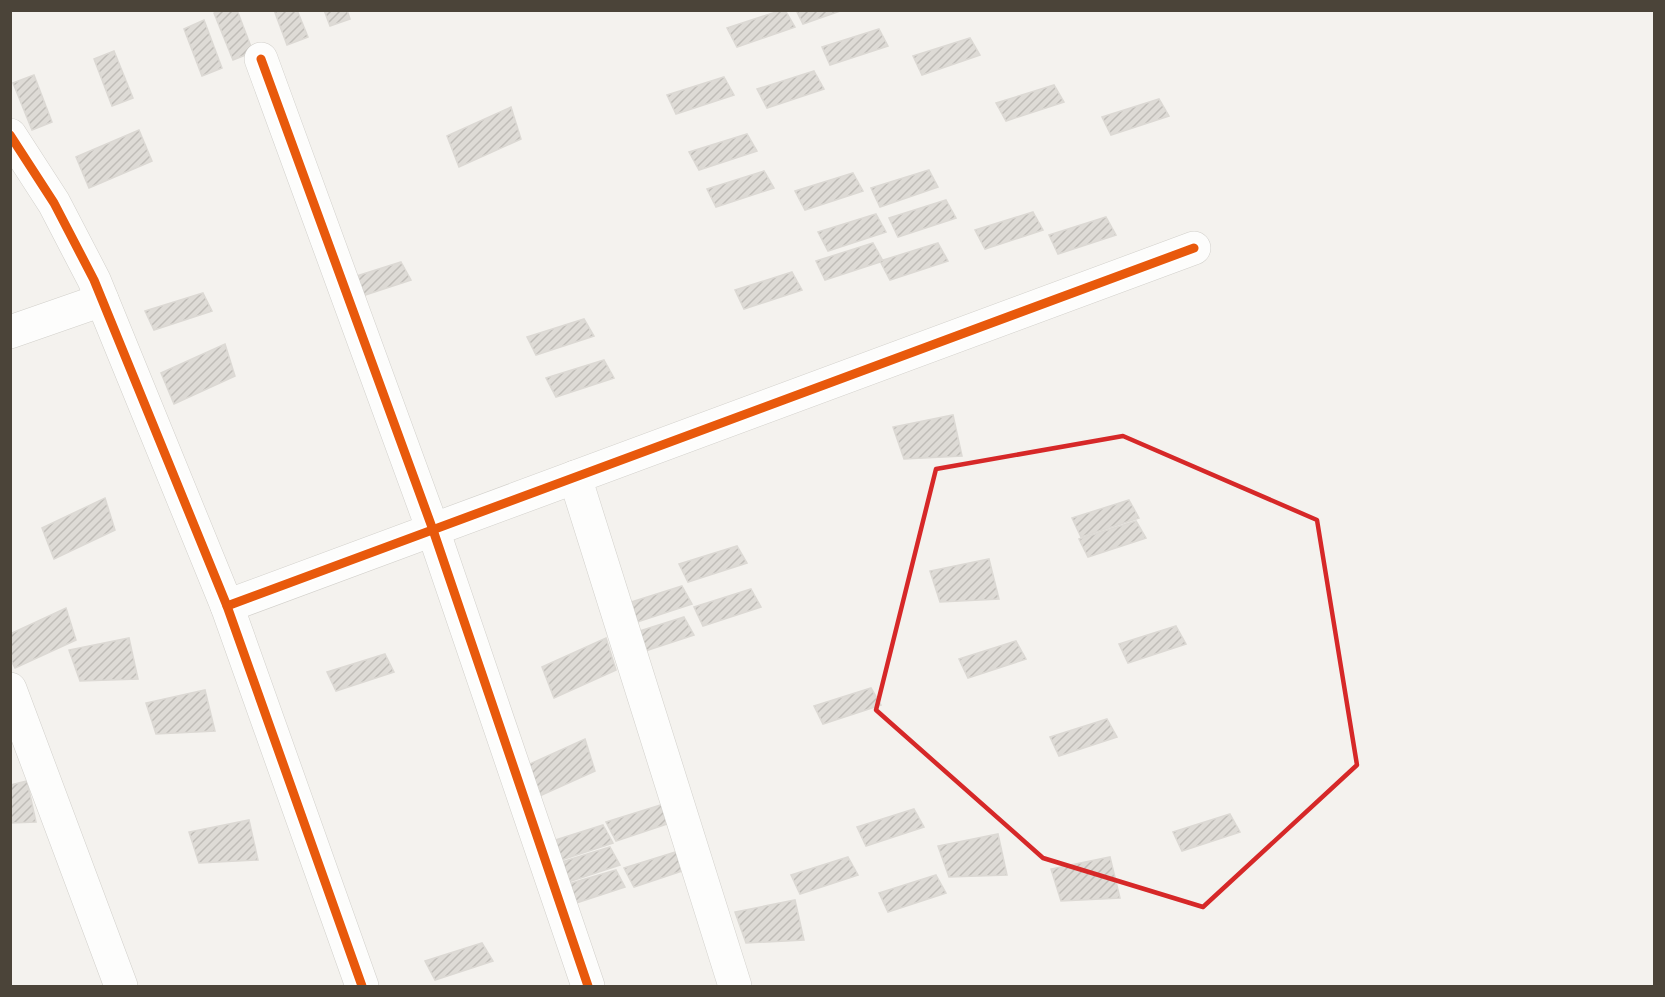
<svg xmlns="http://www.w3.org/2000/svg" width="1665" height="997" font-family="Cabin,sans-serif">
  <defs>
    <pattern id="building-hatch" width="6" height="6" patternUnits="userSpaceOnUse" patternTransform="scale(1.5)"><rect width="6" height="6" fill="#dedbd6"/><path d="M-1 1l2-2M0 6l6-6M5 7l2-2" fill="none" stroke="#c0bdb8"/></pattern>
  </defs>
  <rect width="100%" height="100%" fill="#f4f2ee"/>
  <g fill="url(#building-hatch)" stroke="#dcd9d4" stroke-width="1.5">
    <path d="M220,10H237L253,52L233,60L214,13Z"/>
    <path d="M274,10H297L308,37L287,45Z"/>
    <path d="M324,10H347L350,19L330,26Z"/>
    <path d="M782,10H785L795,27L737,47L727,28Z"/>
    <path d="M796,10H843L803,24Z"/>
    <path d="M204,20L222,68L202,76L184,29Z"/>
    <path d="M879,29L888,46L830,65L822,47Z"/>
    <path d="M970,38L980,55L922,75L913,56Z"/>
    <path d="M114,51L133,98L112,106L94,59Z"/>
    <path d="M814,71L824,89L767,108L757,89Z"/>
    <path d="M34,75L52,122L32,130L13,83Z"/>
    <path d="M724,77L734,95L676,114L667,95Z"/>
    <path d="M1054,85L1064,102L1006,121L996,103Z"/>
    <path d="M1159,99L1169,116L1111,135L1102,117Z"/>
    <path d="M511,107L521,139L459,167L447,136Z"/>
    <path d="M139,130L152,161L89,188L76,157Z"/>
    <path d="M747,134L757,151L699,170L689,152Z"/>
    <path d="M929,170L938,187L880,207L871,188Z"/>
    <path d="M764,171L774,188L716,207L707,189Z"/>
    <path d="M853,173L863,191L805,210L795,191Z"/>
    <path d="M946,200L956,218L898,237L889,218Z"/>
    <path d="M1033,212L1043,230L985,249L975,230Z"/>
    <path d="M876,214L886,232L828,251L818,232Z"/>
    <path d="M1106,217L1116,235L1058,254L1049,235Z"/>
    <path d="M873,243L883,261L825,280L816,261Z"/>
    <path d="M938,243L948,261L890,280L880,261Z"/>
    <path d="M401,262L411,280L353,299L344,280Z"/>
    <path d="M792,272L802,290L744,309L735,290Z"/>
    <path d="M203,293L212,311L154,330L145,311Z"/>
    <path d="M584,319L594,336L536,355L527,337Z"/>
    <path d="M225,344L235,376L174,404L161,373Z"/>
    <path d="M604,360L614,378L556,397L546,378Z"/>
    <path d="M953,415L962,456L904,459L893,427Z"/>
    <path d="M105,498L115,530L54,559L42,528Z"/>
    <path d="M1129,500L1139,518L1081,537L1072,518Z"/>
    <path d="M1136,521L1146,538L1088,557L1079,539Z"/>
    <path d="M737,546L747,563L688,582L679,564Z"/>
    <path d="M989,559L999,599L940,602L930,571Z"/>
    <path d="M682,586L692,604L634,623L625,604Z"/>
    <path d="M751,589L761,607L703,626L694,607Z"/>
    <path d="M66,608L76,640L15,668L10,658V634Z"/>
    <path d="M684,617L694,635L636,654L627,635Z"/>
    <path d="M1176,626L1186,644L1128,663L1119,644Z"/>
    <path d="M129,638L138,679L80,681L69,650Z"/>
    <path d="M606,638L616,670L554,698L542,667Z"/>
    <path d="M1016,641L1026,659L968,678L959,659Z"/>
    <path d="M385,654L394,672L336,691L327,672Z"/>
    <path d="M871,688L881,705L823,724L814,706Z"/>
    <path d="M205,690L215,731L156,734L146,703Z"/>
    <path d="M1107,719L1117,737L1059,756L1050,737Z"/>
    <path d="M585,739L595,771L533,799L521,768Z"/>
    <path d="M27,781L36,822L10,823V785Z"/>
    <path d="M664,804L673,822L616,841L606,822Z"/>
    <path d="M914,809L924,827L866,846L857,827Z"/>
    <path d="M1230,814L1240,832L1182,851L1173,832Z"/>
    <path d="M249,820L258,860L199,863L189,832Z"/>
    <path d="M603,825L613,843L555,862L546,843Z"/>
    <path d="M998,834L1007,875L949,877L938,846Z"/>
    <path d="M610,847L620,865L562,884L552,865Z"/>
    <path d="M682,850L691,868L634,887L624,868Z"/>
    <path d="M848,857L858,875L800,894L791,875Z"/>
    <path d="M1110,857L1120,898L1061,901L1051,869Z"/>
    <path d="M616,870L625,887L567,906L558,887Z"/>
    <path d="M936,875L946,893L888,912L879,893Z"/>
    <path d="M795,900L804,940L746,943L735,912Z"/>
    <path d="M482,943L493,961L435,980L425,961Z"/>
  </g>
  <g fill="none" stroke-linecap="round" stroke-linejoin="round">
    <g stroke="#d2d0cb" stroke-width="34">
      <g id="minor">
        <path d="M261,59L433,530L588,986"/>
        <path d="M10,135L54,203L94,280L227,606L362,986"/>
        <path d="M10,332L102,300"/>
        <path d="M575,477L735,986"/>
        <path d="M227,606L1194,248"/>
        <path d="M10,689L121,986"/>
      </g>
    </g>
    <use href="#minor" stroke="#fdfdfc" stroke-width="33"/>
    <g stroke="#fff" stroke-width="13">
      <g id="cycleway">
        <path d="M261,59L433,530L588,986"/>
        <path d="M10,135L54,203L94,280L227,606L362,986"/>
        <path d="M227,606L1194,248"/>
      </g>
    </g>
    <use href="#cycleway" stroke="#e8590c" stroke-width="9"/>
  </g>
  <path fill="none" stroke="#d62828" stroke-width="4.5" stroke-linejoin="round" d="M1123,436L1317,520L1357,765L1203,907L1043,858L876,710L936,469Z"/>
  <rect width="1665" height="997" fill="none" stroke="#4b4439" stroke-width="24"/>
</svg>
